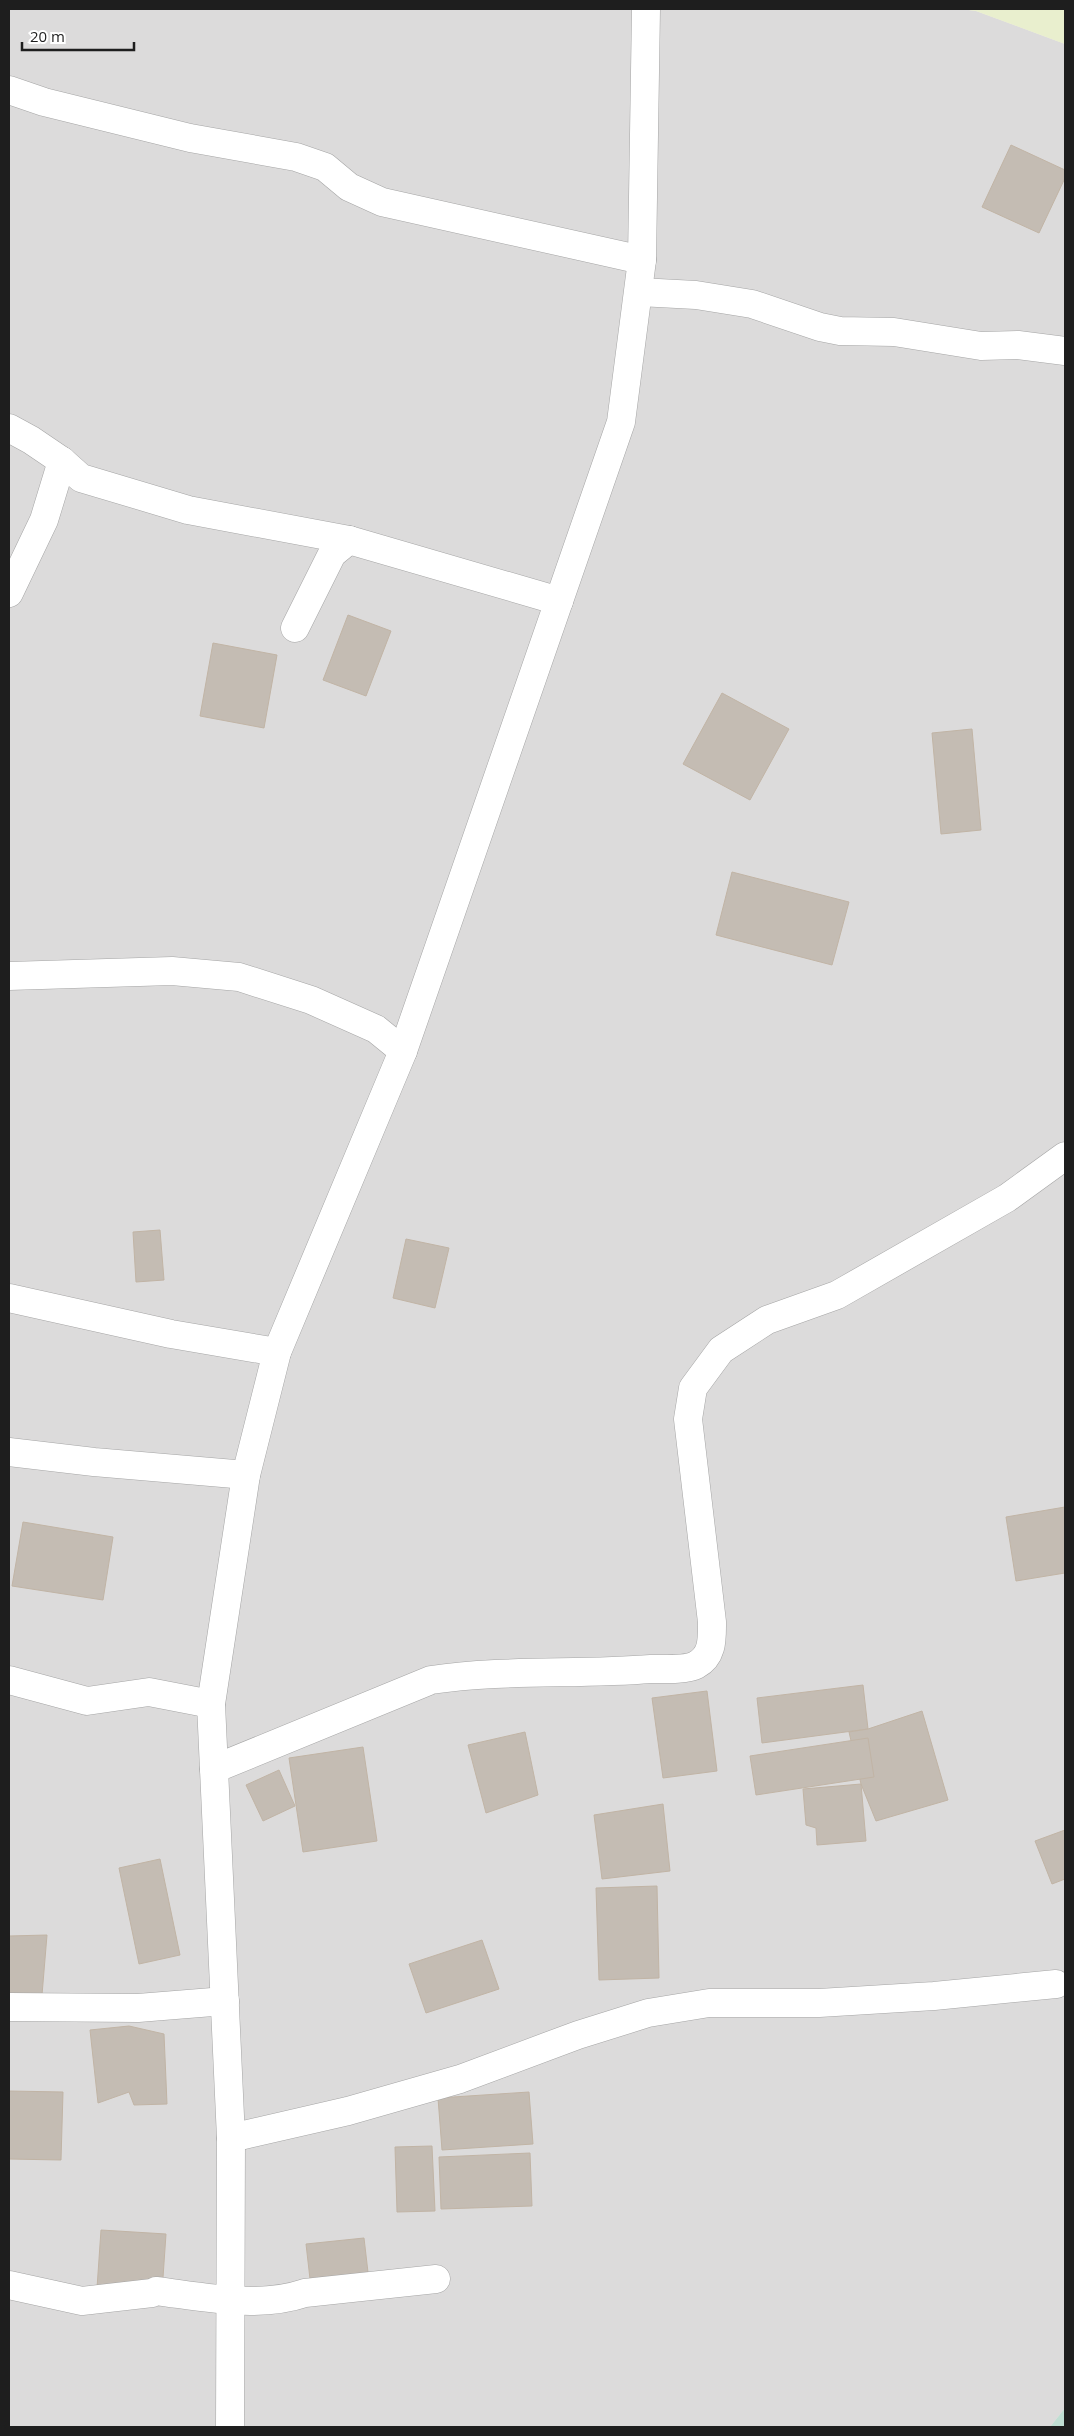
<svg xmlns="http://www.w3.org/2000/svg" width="1074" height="2436" font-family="'Open Sans',sans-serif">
  <rect width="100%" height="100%" fill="#efece3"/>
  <path fill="#dcdbdb" d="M9,9H961L976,11L1065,44V2408L1050,2427H9Z"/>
  <path fill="#e9efce" d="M961,9H1065V44L976,11Z"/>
  <path fill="#c0ded3" d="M1065,2408V2427H1050Z"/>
  <g fill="#c4bcb3" stroke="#c1b4a5">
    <path d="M1011,145L1065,170V178L1039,233L982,207Z"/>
    <path d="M348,615L391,631L366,696L323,680Z"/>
    <path d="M213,643L277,655L264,728L200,716Z"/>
    <path d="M722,693L789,729L750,800L683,764Z"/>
    <path d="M972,729L981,830L941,834L932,733Z"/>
    <path d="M732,872L849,902L832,965L716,935Z"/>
    <path d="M160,1230L164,1280L136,1282L133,1232Z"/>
    <path d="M406,1239L449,1248L435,1308L393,1298Z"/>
    <path d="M1065,1507V1573L1016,1581L1006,1517Z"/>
    <path d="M23,1522L113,1537L103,1600L12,1586Z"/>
    <path d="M863,1685L868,1729L762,1743L757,1698Z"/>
    <path d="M707,1691L717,1771L663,1778L652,1698Z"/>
    <path d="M922,1711L948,1800L876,1821L861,1784L849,1732L868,1729Z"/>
    <path d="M525,1732L538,1795L486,1813L468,1745Z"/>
    <path d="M868,1738L874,1777L756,1795L750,1756Z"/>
    <path d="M363,1747L377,1841L303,1852L289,1758Z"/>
    <path d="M279,1770L295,1806L263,1821L246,1785Z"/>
    <path d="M861,1784L866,1841L817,1845L816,1828L806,1825L803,1789Z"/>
    <path d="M663,1804L670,1871L602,1879L594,1815Z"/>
    <path d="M1065,1830V1879L1052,1884L1035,1841Z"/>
    <path d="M160,1859L180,1955L139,1964L119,1868Z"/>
    <path d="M657,1886L659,1978L599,1980L596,1888Z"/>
    <path d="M47,1935L41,2007L9,2012V1936Z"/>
    <path d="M482,1940L499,1989L426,2013L409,1964Z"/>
    <path d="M129,2026L164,2034L167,2104L134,2105L129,2092L98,2103L90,2030Z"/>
    <path d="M9,2091L63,2092L61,2160L9,2159Z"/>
    <path d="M529,2092L533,2144L442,2150L438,2098Z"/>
    <path d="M432,2146L435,2211L397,2212L395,2147Z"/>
    <path d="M530,2153L532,2206L441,2209L439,2157Z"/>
    <path d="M101,2230L166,2234L162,2292L97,2288Z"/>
    <path d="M364,2238L371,2298L313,2305L306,2244Z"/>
  </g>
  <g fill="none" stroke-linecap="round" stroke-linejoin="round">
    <g stroke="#a5a5a5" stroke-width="29">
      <g id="street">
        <path d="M9,90L44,102L190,138L296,157L325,167L349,187L382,202L642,260"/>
        <path d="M639,292L696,295L752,304L820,327L840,331L894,332L981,346L1018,345L1065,351"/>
        <path d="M9,428L31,440L62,461L81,478L188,510L349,540L559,601"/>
        <path d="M9,593L44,520L62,461"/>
        <path d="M295,628L332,554L349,540"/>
        <path d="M9,976L172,971L239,977L311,1000L376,1029L403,1051"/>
        <path d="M9,1298L171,1334L277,1352"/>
        <path d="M9,1452L94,1462L246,1475"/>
        <path d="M9,1680L87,1701L149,1692L211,1704"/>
        <path d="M214,1769L431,1680C503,1669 577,1675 651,1669C662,1669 687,1670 696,1665C713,1656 712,1639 712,1622L688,1419L693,1388L721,1350L767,1320L837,1295L1007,1198L1065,1156"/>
        <path d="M9,2007L138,2008L225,2001"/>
        <path d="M231,2138L348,2111L460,2079L578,2035L648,2013L709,2003H819L934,1996L1056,1984"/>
        <path d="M9,2285L82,2301L152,2293L156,2291C204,2297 258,2309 305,2293L436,2279"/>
        <path d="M230,2427L231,2138L211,1704L246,1475L277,1352L403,1051L621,422L642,260L646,9"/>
      </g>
    </g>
    <use href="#street" stroke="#fff" stroke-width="28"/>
  </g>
  <rect width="1074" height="2436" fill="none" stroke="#1e1e1e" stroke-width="20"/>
  <path d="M22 42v8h112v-8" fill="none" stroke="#1e1e1e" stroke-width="2.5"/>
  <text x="30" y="42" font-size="15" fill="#1e1e1e" stroke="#ffffff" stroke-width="4" paint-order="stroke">20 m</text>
</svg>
